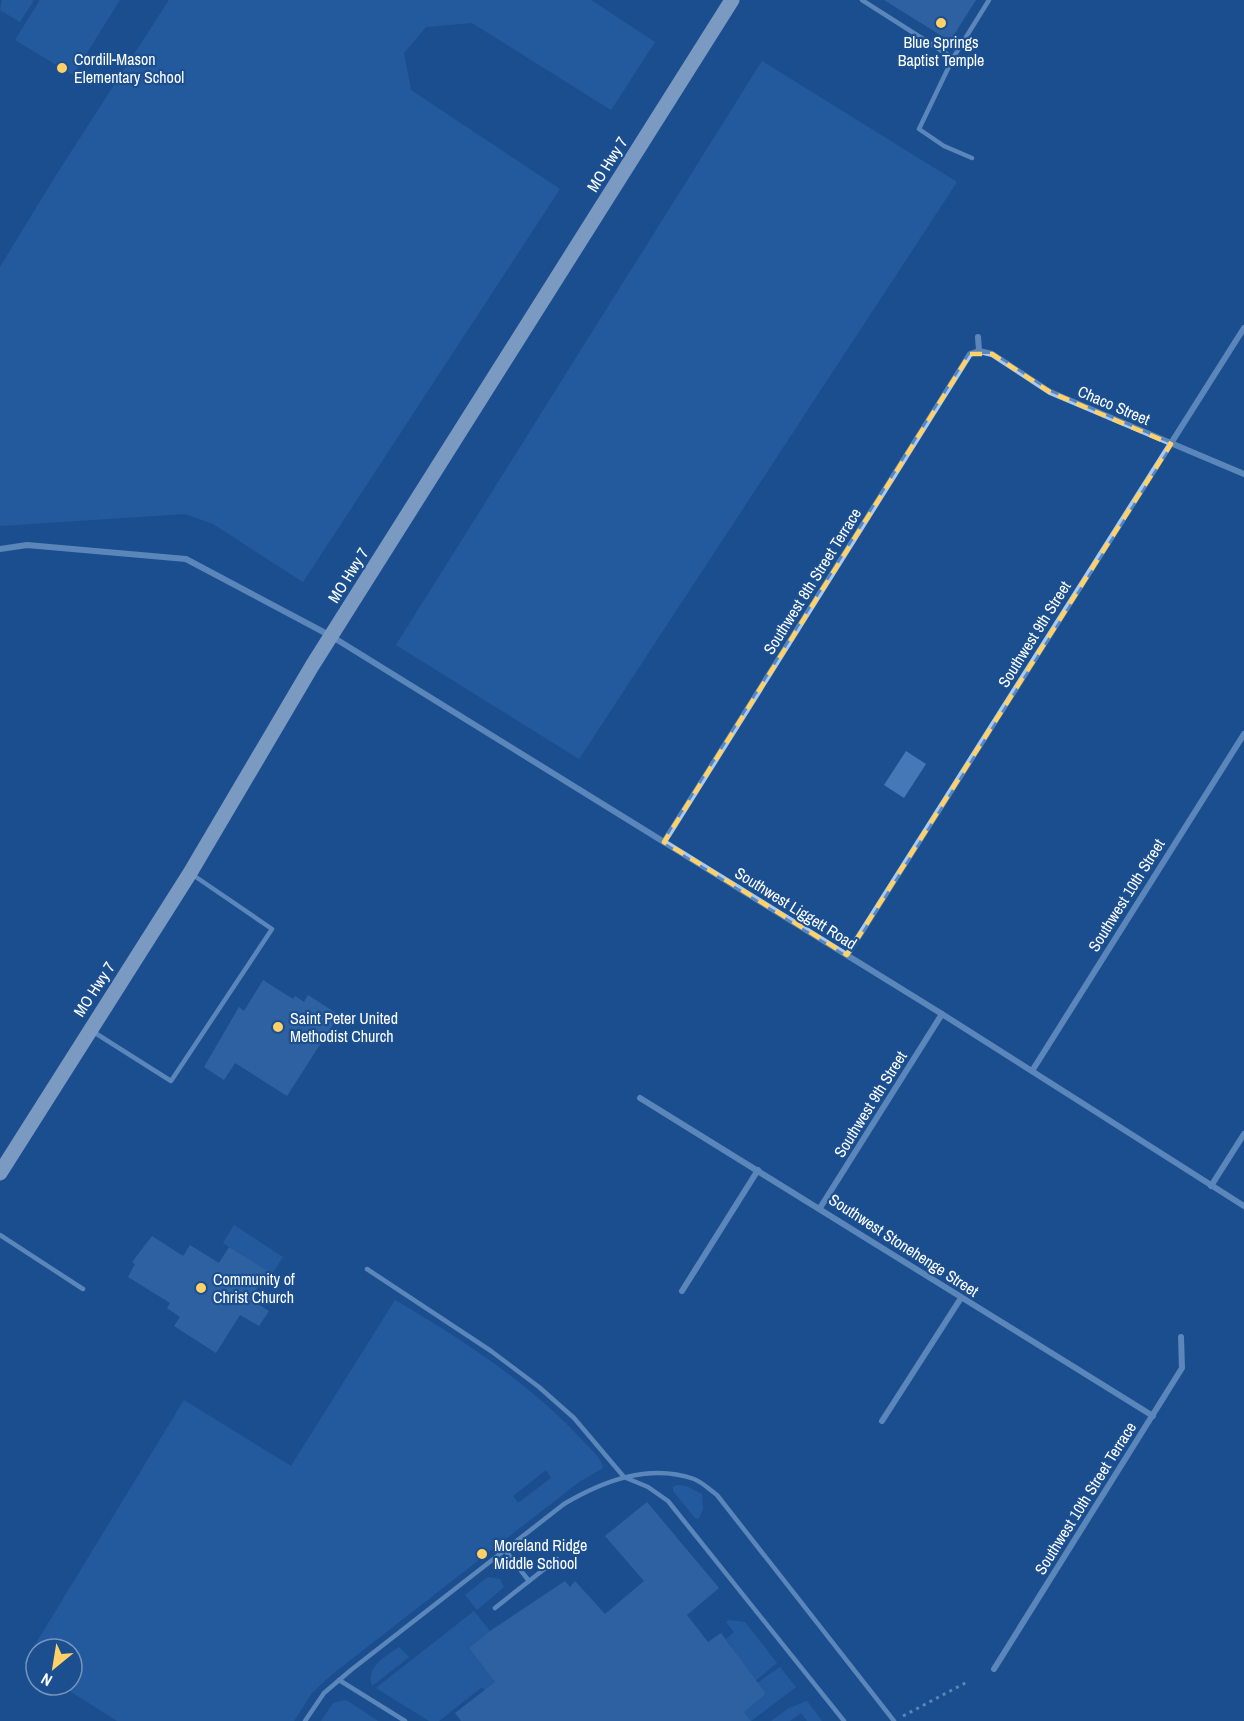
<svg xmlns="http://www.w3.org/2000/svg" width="1244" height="1721" font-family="'Archivo Narrow',sans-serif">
  <rect width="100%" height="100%" fill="#1b4f8f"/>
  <g fill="#2e69ad" fill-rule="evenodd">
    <path d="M2,0H34L20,22L0,10Z"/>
    <path d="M40,0H120L73,75L15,40Z"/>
    <path d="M169,0H591L655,42L611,110L472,23L426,27L404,53L411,90L560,189L303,582L213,524L185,514L0,526V267L58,172Z"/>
    <path d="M762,61L957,182L579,759L396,645Z"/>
    <path d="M234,1225L283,1257L272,1274L223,1243Z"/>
    <path d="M395,1300C463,1340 528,1382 582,1440C589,1448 602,1458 603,1468L579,1482L330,1676L312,1693L294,1721H117L60,1685H72V1649H36V1670L24,1663L184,1400L291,1466ZM546,1470L551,1478L518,1503L513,1496Z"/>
    <path d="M677,1485L686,1486L702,1494L703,1509L699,1519L695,1518L673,1491V1487Z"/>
    <path d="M488,1577L500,1579L504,1587L477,1610L465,1595Z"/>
    <path d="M474,1611L490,1631L469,1648L495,1682L485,1690L482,1687L439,1721H429L376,1688Z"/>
    <path d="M729,1620L745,1622L777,1663L755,1681L726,1639L734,1632L726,1622Z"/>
    <path d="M399,1647L409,1657L372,1686C366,1666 385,1657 399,1647Z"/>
    <path d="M780,1667L796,1687L751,1721L744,1712L766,1694L757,1683Z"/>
    <path d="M345,1700L348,1701L378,1721H321L333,1703Z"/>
    <path d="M807,1701L822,1721H807L801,1713L790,1721H771L789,1708Z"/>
  </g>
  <g fill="#4478b7">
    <path d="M884,0H976L950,41Z"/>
    <path d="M906,751L926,764L904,798L884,785Z"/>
    <path d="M263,980L293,999L295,996L304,1002L308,995L339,1015L287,1096L235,1063L224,1080L204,1067L239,1007L244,1011Z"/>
    <path d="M152,1236L183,1256L190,1245L219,1263L229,1247L268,1271L250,1299L269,1311L259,1326L240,1315L216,1353L174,1326L180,1317L167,1308L170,1303L128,1277L135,1264L132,1262Z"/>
    <path d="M647,1502L719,1588L687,1615L708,1642L721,1633L766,1694L744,1712L751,1721H461L455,1713L495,1682L469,1648L490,1631L565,1581L570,1587L575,1581L605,1614L644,1581L605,1536Z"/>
  </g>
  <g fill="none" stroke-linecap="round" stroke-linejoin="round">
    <path stroke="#a9c9ee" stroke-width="3" stroke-dasharray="3 4.5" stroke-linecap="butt" d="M903,1716L969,1681"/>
    <g stroke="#a9c9ee" stroke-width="4.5">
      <path d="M862,0L953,58L919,129L944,146L972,158"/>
      <path d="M953,58L989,0"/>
      <path d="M92,1031L171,1081L272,929L193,875"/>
      <path d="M0,1235L83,1289"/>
      <path d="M367,1269L491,1351L539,1387L574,1418L624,1477L648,1487L668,1501L844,1721"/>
      <path d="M505,1550L529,1581"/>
      <path d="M495,1608L557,1559"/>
      <path d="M339,1680L405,1721"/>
      <path d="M305,1721L324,1693L351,1670L564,1504C603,1481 649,1463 694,1479C702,1482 710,1490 717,1495L894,1721"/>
    </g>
    <g stroke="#a9c9ee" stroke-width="6">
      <path d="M979,351L992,354L1050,392L1244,474"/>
      <path d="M0,549L27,545L186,559L331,636L942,1014L1244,1206"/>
      <path d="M664,842L970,354L979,351L978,337"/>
      <path d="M847,955L1244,328"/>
      <path d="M1032,1071L1244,734"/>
      <path d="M640,1098L1153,1416"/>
      <path d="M1211,1186L1244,1134"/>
      <path d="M820,1208L942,1014"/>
      <path d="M682,1291L758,1170"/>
      <path d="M882,1421L961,1298"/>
      <path d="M994,1669L1182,1368L1181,1337"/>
    </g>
    <path stroke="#f0f6ff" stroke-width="15" d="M0,1173L190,873L312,666L732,0"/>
  </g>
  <path d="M0 0H1244V1721H0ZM970,354H992L1050,392L1171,444L847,955L664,842Z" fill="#1b4f8f" fill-opacity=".55" fill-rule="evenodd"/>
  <path fill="none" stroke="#ffd166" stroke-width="4.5" stroke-dasharray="12 8" stroke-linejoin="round" d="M970,354H992L1050,392L1171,444L847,955L664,842Z"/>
  <g fill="#ffd166" stroke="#1b4f8f" stroke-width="2">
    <circle cx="941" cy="23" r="6"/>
    <circle cx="62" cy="68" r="6"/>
    <circle cx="278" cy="1027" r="6"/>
    <circle cx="201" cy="1288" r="6"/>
    <circle cx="482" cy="1554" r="6"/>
  </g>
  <g text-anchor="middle" stroke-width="4.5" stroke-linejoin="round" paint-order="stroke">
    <g font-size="16" fill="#fff" stroke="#1b4f8f" text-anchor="start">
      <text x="941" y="48" text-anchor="middle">Blue Springs<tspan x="941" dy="18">Baptist Temple</tspan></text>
      <text x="74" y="65">Cordill-Mason<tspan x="74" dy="18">Elementary School</tspan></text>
      <text x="290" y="1024">Saint Peter United<tspan x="290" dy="18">Methodist Church</tspan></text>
      <text x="213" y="1285">Community of<tspan x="213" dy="18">Christ Church</tspan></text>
      <text x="494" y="1551">Moreland Ridge<tspan x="494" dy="18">Middle School</tspan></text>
    </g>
    <g font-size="16" fill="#fff" stroke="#1b4f8f">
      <text transform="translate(607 164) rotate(-58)" y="6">MO Hwy 7</text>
      <text transform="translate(1114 405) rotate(23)" y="6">Chaco Street</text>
      <text transform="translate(348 575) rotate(-58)" y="6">MO Hwy 7</text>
      <text transform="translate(812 581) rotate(-58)" y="6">Southwest 8th Street Terrace</text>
      <text transform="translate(1034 634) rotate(-58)" y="6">Southwest 9th Street</text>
      <text transform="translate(1126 895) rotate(-58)" y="6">Southwest 10th Street</text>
      <text transform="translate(796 908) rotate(32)" y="6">Southwest Liggett Road</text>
      <text transform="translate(94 989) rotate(-57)" y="6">MO Hwy 7</text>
      <text transform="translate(870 1104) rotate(-58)" y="6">Southwest 9th Street</text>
      <text transform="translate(904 1245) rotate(33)" y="6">Southwest Stonehenge Street</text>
      <text transform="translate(1085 1498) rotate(-58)" y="6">Southwest 10th Street Terrace</text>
    </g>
  </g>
  <g transform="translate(54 1667) rotate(210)"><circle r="28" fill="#1b4f8f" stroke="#7695bc" stroke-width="1.5"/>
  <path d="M0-4.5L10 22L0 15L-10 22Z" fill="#ffd166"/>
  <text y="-9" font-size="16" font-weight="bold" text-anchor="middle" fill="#ffffff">N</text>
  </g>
</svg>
